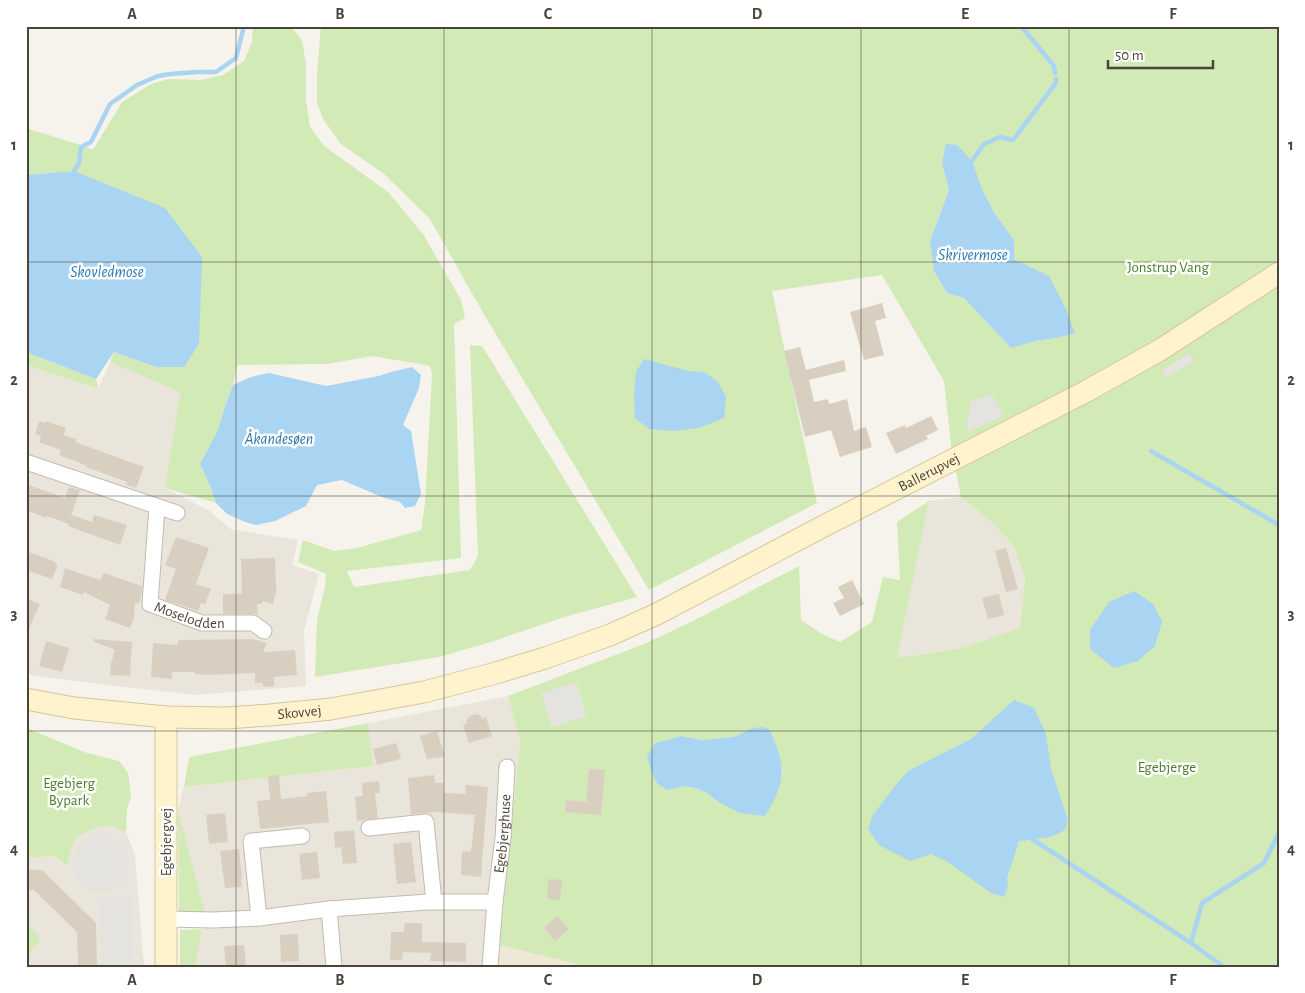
<svg xmlns="http://www.w3.org/2000/svg" width="1305" height="993" font-family="'Alegreya Sans',sans-serif">
  <rect width="100%" height="100%" fill="#f6f3ec"/>
  <g fill="#eae5da">
    <path d="M110,362L180,392L165,488L210,511L230,529L298,540L292,565L319,574L304,631L306,686L196,695L125,687L43,677L26,674V365L98,389Z"/>
    <path d="M961,497L992,522L1014,546L1025,578L1020,628L958,649L897,658L929,501Z"/>
    <path d="M508,696L520,740L500,945L498,967H195L205,913L178,809L184,787L372,766L368,723Z"/>
    <path d="M100,826L113,827L126,832L135,855L144,967H26V858L56,856L67,866L72,846L77,837Z"/>
  </g>
  <path fill="#efe8d6" d="M500,945L589,967H498Z"/>
  <g fill="#d2eab5" fill-rule="evenodd">
    <path d="M253,26H271L292,28L302,40L306,64V100L310,127L324,146L388,192L423,234L461,300L465,318L454,324L461,558L347,571L354,587L470,570L478,556L470,345L482,346L637,597L561,618L491,642L439,657L315,677L317,620L325,587L326,574L298,562L303,540L334,551L357,548L421,530L425,503L432,374L430,366L373,356L326,364L237,365L233,385L226,404L217,432L200,464L211,488L216,503L165,488L180,392L110,362L114,352L156,367L74,171L26,175V128L84,146L93,150L122,102L151,84L169,79L200,80L223,75L244,61L252,42Z"/>
    <path d="M321,26H1258L1266,30L1279,28V967H589L500,945L520,740L508,696L644,644L693,621L799,566L801,620L822,634L840,642L872,622L883,577L900,580L897,522L929,501L897,658L958,649L1020,628L1025,578L1014,546L992,522L961,497L952,452L944,381L882,275L772,291L817,503L649,590L482,311L430,219L384,174L341,144L323,119L317,103V74ZM947,144L982,189L995,214L1014,240V259L1049,276L1056,338L1036,341L1011,348L964,298L947,293L930,241L949,190L942,163ZM753,728L783,771L779,787L773,801H717L707,793L696,788L685,786L647,756L655,743L681,736L702,740L734,737Z"/>
    <path d="M26,352L96,379L99,389L26,365Z"/>
    <path d="M368,723L373,766L184,787L189,757Z"/>
    <path d="M26,728L87,753L119,761L128,773L130,787L131,797L127,808L126,832L113,827L100,826L77,837L72,846L67,866L56,856L26,858Z"/>
    <path d="M178,809L205,913L179,914Z"/>
    <path d="M27,924L40,937L39,942L26,956V925Z"/>
    <path d="M202,929L195,967H180V930Z"/>
  </g>
  <g fill="#e5e3e0">
    <path d="M1189,353L1195,361L1165,378L1162,371Z"/>
    <path d="M992,394L1003,416L968,432L967,423L971,401Z"/>
    <path d="M576,682L587,716L552,727L541,693Z"/>
    <circle cx="101" cy="863" r="28"/>
    <path d="M132,896L133,965H101L99,897Z"/>
  </g>
  <g fill="#a9d4f2">
    <path d="M946,144L957,145L972,161L982,189L995,214L1014,240V259L1049,276L1066,309L1075,333L1056,338L1036,341L1011,348L964,298L947,293L934,271L930,241L949,190L942,163Z"/>
    <path d="M74,171L165,208L202,257L199,344L184,367H156L114,352L96,379L26,352V175Z"/>
    <path d="M644,359L688,371L704,372L717,381L726,396L724,418L699,428L673,431L649,429L635,418L634,395L636,372Z"/>
    <path d="M412,367L421,375L419,388L403,425L411,431L421,494L415,506L405,508L400,502L382,497L342,480L317,485L306,506L275,521L256,525L245,522L227,514L216,503L211,488L200,464L217,432L226,404L233,385L251,377L269,373L326,386L379,376L391,372Z"/>
    <path d="M1134,591L1153,604L1162,621L1155,646L1138,661L1114,668L1090,649V630L1109,602Z"/>
    <path d="M1014,700L1034,708L1046,734L1051,769L1068,820L1065,830L1051,837L1019,841L1007,878L1008,887L1004,897L991,893L948,862L931,854L910,861L879,845L868,829L873,815L895,786L908,771L971,739Z"/>
    <path d="M764,727L770,730C786,768 787,779 765,816L740,813L717,801L707,793L696,788L685,786L667,790L657,783L652,773L647,756L655,743L681,736L702,740L734,737L753,728Z"/>
  </g>
  <g fill="none" stroke-linecap="round" stroke-linejoin="round">
    <g stroke="#a9d4f2" stroke-width="4.5">
      <path d="M1021,26L1054,66L1055,73"/>
      <path d="M972,161L984,144L1000,137L1013,140L1056,83V79"/>
      <path d="M74,171L79,163L81,147L91,142L110,104L137,85L158,76L170,74L197,72H216L236,58L243,30"/>
      <path d="M1151,451L1279,525"/>
      <path d="M1032,839L1191,943L1202,903L1264,863L1279,832"/>
      <path d="M1191,943L1224,967"/>
    </g>
  </g>
  <g fill="#d8cfc1">
    <path d="M882,303L886,318L875,321L884,355L864,360L850,312Z"/>
    <path d="M800,347L806,370L844,360L846,371L809,380L814,402L828,399L829,404L847,399L854,431L866,427L872,447L840,457L831,430L805,437L784,351Z"/>
    <path d="M931,416L938,430L926,436L928,439L896,454L886,433L905,425L906,428Z"/>
    <path d="M39,421L46,423V421L66,428L63,435L76,439L75,442L144,467L136,488L126,485L127,482L86,467L87,466L80,463L59,455L61,450L39,442L41,436L35,434Z"/>
    <path d="M26,484L65,498L69,487L80,490L70,519L72,515L92,522L94,515L127,525L120,545L68,526L69,524L47,516L46,518L26,510Z"/>
    <path d="M176,537L209,548L196,584L211,589L205,604L201,603L198,611L165,600L176,569L165,565Z"/>
    <path d="M1006,548L1018,589L1006,592L995,551Z"/>
    <path d="M26,551L56,562L55,564L58,565L52,579L26,570Z"/>
    <path d="M275,558L276,587H277L273,604L262,601V604H257L258,614H223V594H242L241,559Z"/>
    <path d="M65,568L100,580L104,573L142,586L141,598L139,603H135L134,618L130,628L105,619L110,605L84,592L83,595L60,587Z"/>
    <path d="M852,580L864,604L840,616L833,603L844,598L838,587Z"/>
    <path d="M999,594L1004,615L988,619L982,598Z"/>
    <path d="M26,598L40,604L26,635Z"/>
    <path d="M94,639L132,642L130,676L110,675L111,663L115,650L93,641Z"/>
    <path d="M253,639L267,643L263,652L295,650L297,675L274,677V686L263,687V683H255V673L206,675L195,674V672H172V679L151,677L153,643L175,645L178,644V640Z"/>
    <path d="M46,641L69,648L62,672L39,666Z"/>
    <path d="M476,714L481,716L482,719L486,717L492,736L469,743L463,725L467,723L466,721L470,716Z"/>
    <path d="M437,731L445,757L427,759L420,736Z"/>
    <path d="M396,743L401,759L377,765L373,749Z"/>
    <path d="M589,769L605,770L601,815L565,812L566,800L586,802Z"/>
    <path d="M279,775L281,799L307,796V793L326,791L329,822L260,829L257,801L270,800L268,776Z"/>
    <path d="M434,775L435,783H443L444,793L465,794L466,785L488,787L481,877L461,875L462,851L471,852L475,815L438,812L411,814L408,778Z"/>
    <path d="M379,781L380,793H375L378,818L357,821L355,797L363,796L362,783Z"/>
    <path d="M225,813L228,842L209,844L206,815Z"/>
    <path d="M354,830L357,863L343,864L341,847L335,848L334,832Z"/>
    <path d="M411,842L416,882L397,884L393,844Z"/>
    <path d="M239,849L242,879H241L242,887L225,888L220,851Z"/>
    <path d="M317,852L320,878L302,880L299,854Z"/>
    <path d="M26,870H42L96,923L97,967H78L77,932L34,890H26Z"/>
    <path d="M548,879L562,880L560,900L547,899Z"/>
    <path d="M557,916L569,929L555,941L544,928Z"/>
    <path d="M405,923H422V942L466,943V962L430,961L431,953L403,952L402,960H390L391,932H404Z"/>
    <path d="M298,934L299,961L281,962L280,935Z"/>
    <path d="M244,945L246,967H226L224,946Z"/>
  </g>
  <g fill="none" stroke-linecap="round" stroke-linejoin="round">
    <g stroke="#c2bbae" stroke-width="17">
      <g id="street">
        <path d="M26,462L177,513"/>
        <path id="s1" d="M157,507L150,604L202,623H253L264,631"/>
        <path d="M369,828L426,822L434,902"/>
        <path d="M329,909L334,967"/>
        <path d="M259,918L251,841L302,836"/>
        <path d="M166,919L213,920L259,918L329,909L428,902H495"/>
        <path id="s2" d="M490,967L495,902L503,838L507,767"/>
      </g>
    </g>
    <g stroke="#d6c79b" stroke-width="23">
      <g id="secondary">
        <path id="s3" d="M26,699L74,708L166,717L226,718L270,715L331,709L424,692L496,673L545,658L610,635L657,614L820,528L1085,392L1160,350L1279,273"/>
        <path d="M166,717V967"/>
      </g>
    </g>
    <use href="#street" stroke="#fff" stroke-width="15"/>
    <use href="#secondary" stroke="#fff3cd" stroke-width="21"/>
  </g>
  <path fill="none" stroke="#4b4439" stroke-width="1" stroke-opacity="0.55" d="M236,26V967M444,26V967M652,26V967M861,26V967M1069,26V967M26,262H1279M26,496H1279M26,731H1279"/>
  <g text-anchor="middle" stroke-width="5" stroke-linejoin="round" paint-order="stroke">
    <g font-size="15" fill="#4a7f2a" stroke="#fff">
      <text x="1168" y="272">Jonstrup Vang</text>
      <text x="1167" y="772">Egebjerge</text>
      <text x="69" y="788">Egebjerg<tspan x="69" dy="17">Bypark</tspan></text>
    </g>
    <g font-size="15" fill="#4b4439" stroke="#fff">
      <text dy="5" stroke="none"><textPath href="#s3" startOffset="954">Ballerupvej</textPath></text>
      <text dy="5" stroke="none"><textPath href="#s1" startOffset="139">Moselodden</textPath></text>
      <text dy="5" stroke="none"><textPath href="#s3" startOffset="275">Skovvej</textPath></text>
      <text dy="5" stroke="none"><textPath href="#s2" startOffset="134">Egebjerghuse</textPath></text>
      <text transform="translate(166 842) rotate(-90)" y="5">Egebjergvej</text>
    </g>
    <g font-size="16" font-style="italic" fill="#2e7ab2" stroke="#fff">
      <text x="973" y="260">Skrivermose</text>
      <text x="107" y="277">Skovledmose</text>
      <text x="279" y="444">Åkandesøen</text>
    </g>
  </g>
  <rect width="1305" height="993" fill="none" stroke="#ffffff" stroke-width="55"/>
  <path d="M1108 60v8h105v-8" fill="none" stroke="#4b4439" stroke-width="2.5"/>
  <text x="1115" y="60" font-size="15" fill="#4b4439" stroke="#ffffff" stroke-width="4" paint-order="stroke">50 m</text>
  <rect x="28" y="28" width="1250" height="938" fill="none" stroke="#4b4439" stroke-width="2"/>
  <g font-size="16" text-anchor="middle" font-weight="bold" fill="#4b4439">
    <text x="132" y="19">A</text>
    <text x="340" y="19">B</text>
    <text x="548" y="19">C</text>
    <text x="757" y="19">D</text>
    <text x="965" y="19">E</text>
    <text x="1173" y="19">F</text>
    <text x="14" y="150">1</text>
    <text x="1291" y="150">1</text>
    <text x="14" y="385">2</text>
    <text x="1291" y="385">2</text>
    <text x="14" y="619">3</text>
    <text x="1291" y="619">3</text>
    <text x="14" y="854">4</text>
    <text x="1291" y="854">4</text>
    <text x="132" y="985">A</text>
    <text x="340" y="985">B</text>
    <text x="548" y="985">C</text>
    <text x="757" y="985">D</text>
    <text x="965" y="985">E</text>
    <text x="1173" y="985">F</text>
  </g>
</svg>
